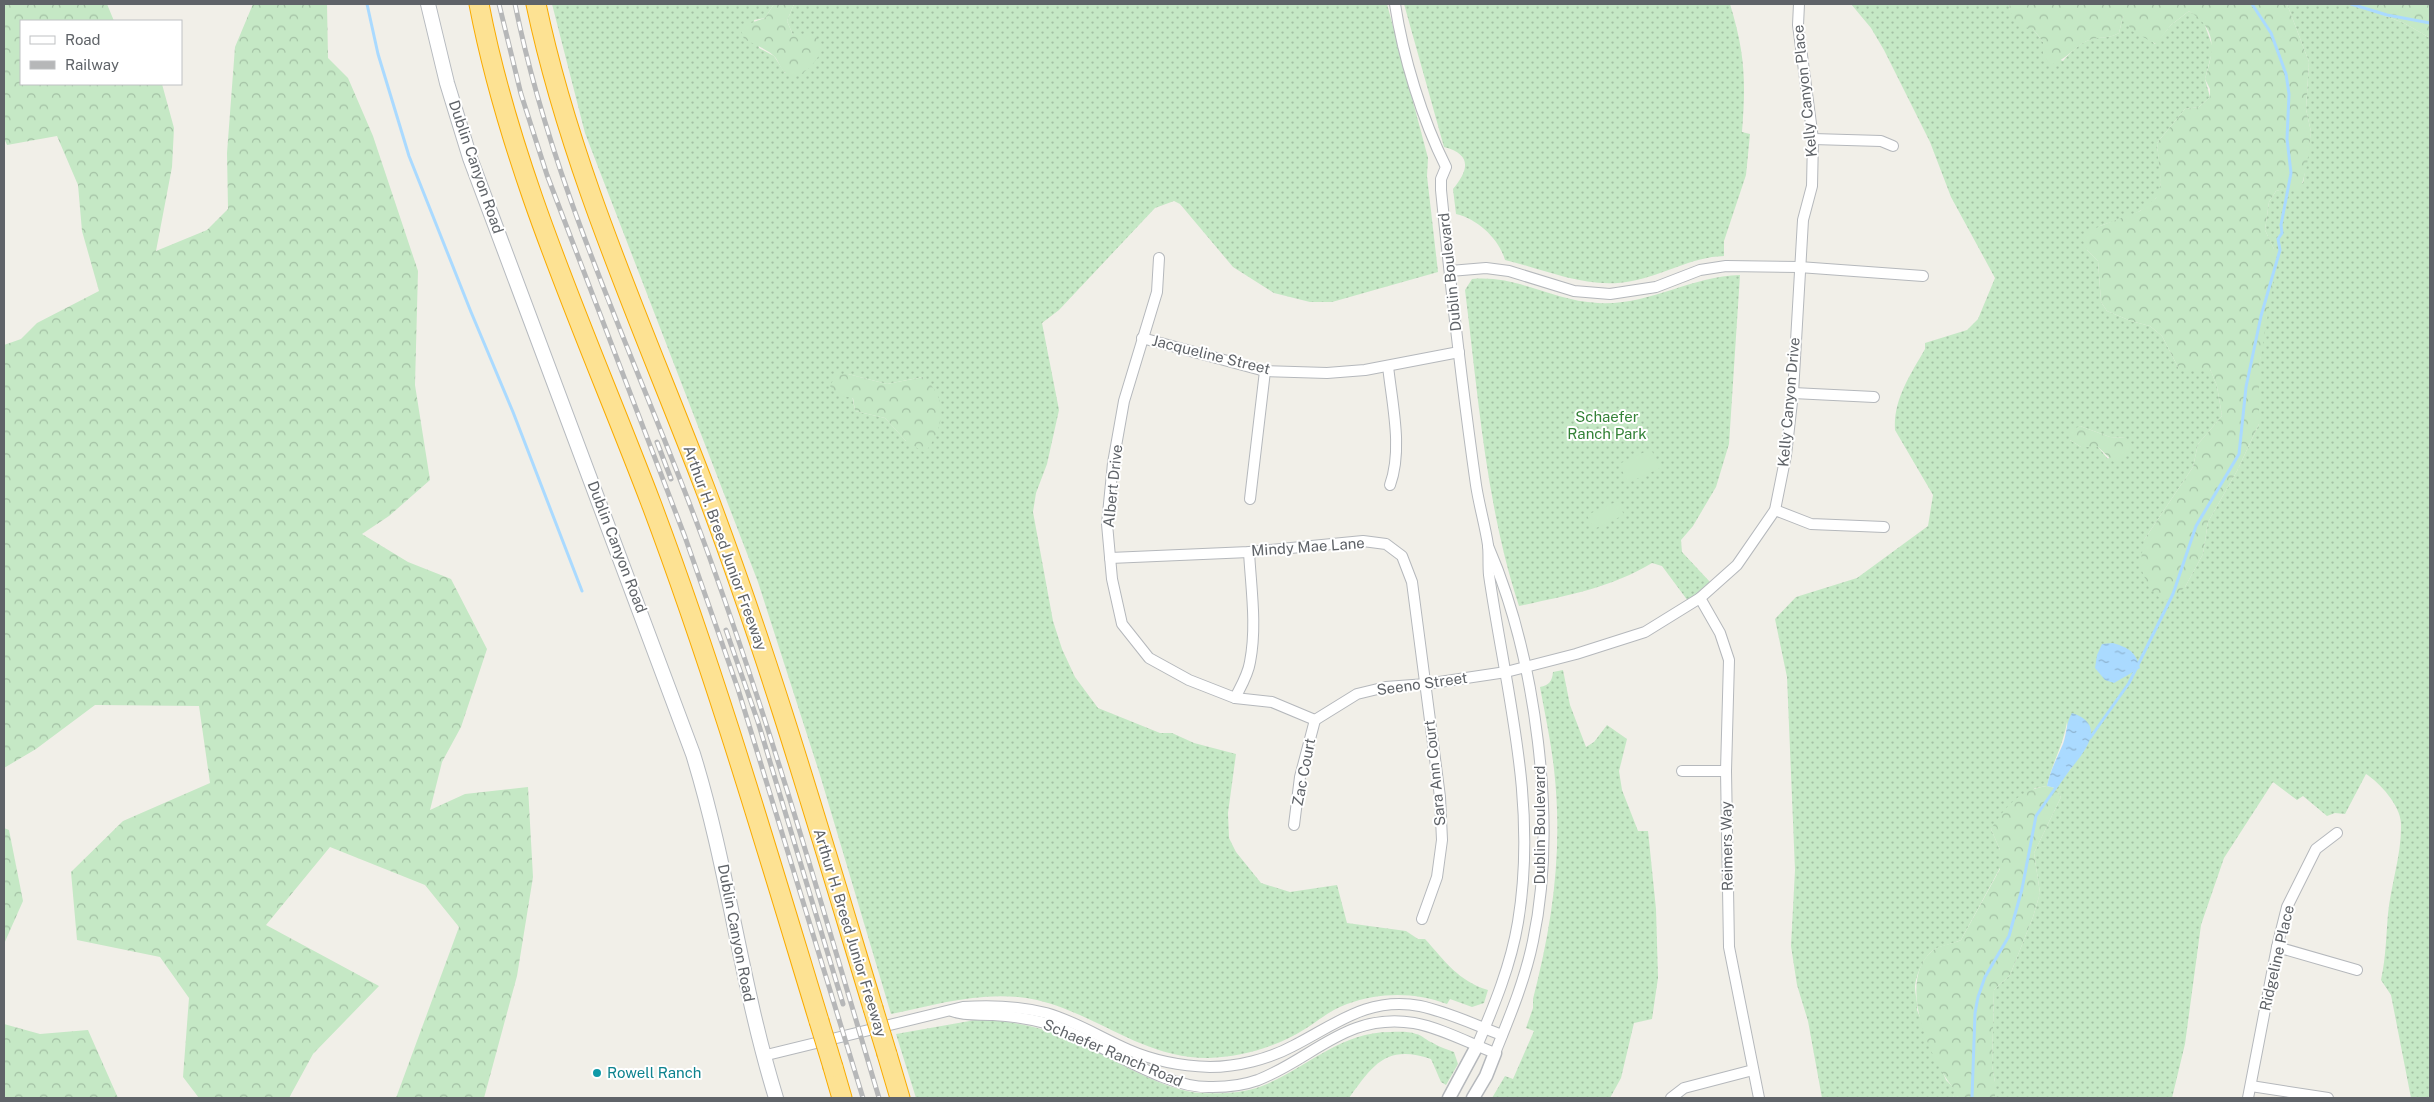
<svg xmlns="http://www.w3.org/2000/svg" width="2434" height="1102" font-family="'Public Sans',sans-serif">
  <defs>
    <pattern id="grass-dots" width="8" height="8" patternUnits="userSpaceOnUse" patternTransform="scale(1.25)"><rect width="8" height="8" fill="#c5e8c5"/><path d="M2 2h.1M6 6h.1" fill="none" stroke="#a3c0a4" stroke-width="1.8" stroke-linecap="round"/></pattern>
    <pattern id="forest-crowns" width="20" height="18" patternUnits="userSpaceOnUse" patternTransform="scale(1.25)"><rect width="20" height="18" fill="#c5e8c5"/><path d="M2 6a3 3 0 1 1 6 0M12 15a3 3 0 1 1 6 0" fill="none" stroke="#a3c0a4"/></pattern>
    <pattern id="water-ripples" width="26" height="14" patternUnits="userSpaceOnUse" patternTransform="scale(1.25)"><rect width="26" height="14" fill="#aadaff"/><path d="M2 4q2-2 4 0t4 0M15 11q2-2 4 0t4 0" fill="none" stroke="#8eb4d2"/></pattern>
  </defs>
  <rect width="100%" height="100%" fill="#f1efe8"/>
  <g fill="url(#grass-dots)" fill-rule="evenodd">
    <path d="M552,4H774L765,18L754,20L759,48L774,56L785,73L814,35H793L787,21L794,4H1387L1428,158L1427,176L1438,272L1332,302H1310L1274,293L1233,267L1180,204L1174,201L1155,208L1059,310L1042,323L1059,410L1047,464L1036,493L1033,512L1053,621L1062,649L1075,677L1098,708L1160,733H1172L1194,743L1236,754L1228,813L1229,838L1236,852L1261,883L1290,892L1337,885L1347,923L1406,931L1418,939H1425C1445,961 1458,981 1488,990L1484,1003L1472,1007L1450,999L1447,1004C1415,992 1380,992 1347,1004C1332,1009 1318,1021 1305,1029C1276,1047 1242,1057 1208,1058C1142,1058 1097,1014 1037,1000C988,989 938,1004 891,1014L820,775L758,582L585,133ZM848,374L887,384L923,377L906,441L885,418L855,411Z"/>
    <path d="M1404,4H1730C1745,53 1746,81 1742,132L1750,134L1746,175L1724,241V256C1691,257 1664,275 1632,281C1588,290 1547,270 1505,260C1499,239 1478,219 1456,214L1453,189C1469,170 1472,154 1444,147Z"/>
    <path d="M1851,4H2010L2009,9L2033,29L2043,42V53L2063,61C2071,52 2080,42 2092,39C2102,36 2109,39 2119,33L2123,16L2155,44L2171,25L2189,11L2203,20L2213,48L2205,79L2210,97L2199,107L2185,109L2157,143C2158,156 2161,170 2161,183C2160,211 2121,218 2100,226L2087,250L2098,261L2101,302L2107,311L2131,321L2150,326L2162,336L2179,369H2210L2217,386L2222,416L2198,444L2193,467L2144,540L2185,587L2203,554L2208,522L2237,471L2259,424V368L2274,249L2265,230L2269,202L2276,191L2303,183L2311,132L2306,109L2309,62L2287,4H2353L2404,23L2430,38V1098H2411L2391,995L2381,980C2386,957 2386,937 2388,914C2391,884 2402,853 2401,823C2400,805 2380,783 2366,774L2345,814L2335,813L2327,816L2303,796L2297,800L2273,782L2224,858L2201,925L2185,1044L2172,1098H1995V1082L1992,1065L1994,990L2010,975L2033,917L2040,893L2034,853L2061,797L2055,788L2073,766L2067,722C2063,746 2052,763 2047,786L2035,788L1991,829L2000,850V868L1961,940C1953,944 1943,945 1935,949C1924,955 1916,975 1915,987C1915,995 1918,1002 1917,1010L1946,1080L1956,1090L1953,1098H1822L1808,1021L1797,985L1791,946L1795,870L1787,677L1775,619L1796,597L1857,578L1928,526L1933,495L1895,430C1893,399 1911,374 1925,349V343L1967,330L1978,319L1995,278L1951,197L1930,142L1884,50L1871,28ZM2080,426L2110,437L2126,438L2108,459L2098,447H2081L2070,440Z"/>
    <path d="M1740,275L1729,444L1716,487L1693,526L1681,540L1682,552L1710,582L1688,601L1662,566L1652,563C1611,588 1565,596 1519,606C1486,506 1478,394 1465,290L1472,279C1519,275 1552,301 1598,303C1649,306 1691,276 1740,275Z"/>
    <path d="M1563,670L1570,705L1586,747L1594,742L1607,725L1627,739L1619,771L1622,790L1638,831H1648L1656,909L1658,978L1652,1019L1634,1023L1621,1078L1610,1098H1492L1505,1076L1513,1079L1534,1031L1526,1028L1533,1008V999C1553,922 1563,849 1554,769C1551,742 1545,714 1540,687C1549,685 1552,682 1553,672Z"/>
    <path d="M981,1019C1013,1022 1043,1027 1073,1040C1110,1056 1163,1092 1202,1093C1222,1094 1244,1093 1262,1086C1307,1068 1340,1032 1390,1032C1398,1032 1408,1031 1416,1034C1422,1035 1427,1041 1433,1043C1439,1047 1447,1049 1454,1052L1458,1064L1446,1085L1441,1082L1431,1059C1386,1044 1373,1065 1349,1098H916L896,1034Z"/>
  </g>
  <g fill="url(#forest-crowns)">
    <path d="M4,4H107L114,21H21V84H162L174,128L172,167L156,251L207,230L228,209L227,153L235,47L253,4H327L328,58L348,78L373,136L418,271L415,385L430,480L389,516L362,534L408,562L451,579L487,649L461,727L442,762L430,810L465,794L528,787L533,877L517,976L484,1098H396L459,927L425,885L330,847L266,925L379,986L313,1054L289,1098H199L183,1077L189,998L160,957L77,940L71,872L123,821L210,783L199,706L95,705L36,749L4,768V345L21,339L37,323L99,291L82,231L78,185L57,136L7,145L4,138Z"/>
    <path d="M774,4H794L787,21L793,35H814L824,47C818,58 802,84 786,73C781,70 779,62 775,57C769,50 753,44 744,39L740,27L765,18Z"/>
    <path d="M2010,4H2287L2309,62L2306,109L2311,132L2307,165L2300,192L2284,189L2276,191L2269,202L2265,230L2274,249L2275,271L2259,368V424L2237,471L2208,522L2203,554L2185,587L2174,597L2163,601L2149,588L2140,566L2144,540L2193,467L2198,444L2222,416L2217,386L2210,369H2179L2162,336L2150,326L2131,321L2107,311L2101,302L2098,261L2087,250L2081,236L2100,226L2140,211L2156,198L2161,184L2157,143L2185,109L2199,107L2210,97V89L2205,79C2214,49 2218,30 2189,11L2171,25L2156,44L2132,31L2123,16L2119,33C2109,39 2104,36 2093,39C2077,42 2069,59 2050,65L2043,53V42L2033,29L2018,26L2009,9Z"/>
    <path d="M2353,4H2430V38L2404,23Z"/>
    <path d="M848,374L887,384L923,377C950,400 944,427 925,453L906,441L885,418L855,411L853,398L838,395L830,386L836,375Z"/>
    <path d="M2080,426L2110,437L2126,438L2132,444L2124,458L2115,463L2098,447H2081L2070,440V431Z"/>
    <path d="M2047,786L2055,788L2061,797L2034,853L2040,893L2033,917L2010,975L1994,990L1992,1065L1995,1082V1098H1953L1955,1090C1930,1061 1896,981 1932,951C1939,945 1953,944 1961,940L2000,869V850L1991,829C2005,807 2019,790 2047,786Z"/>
    <path d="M4,828L9,830L23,901L4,944Z"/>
    <path d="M4,1024L40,1034L88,1030L118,1098H4Z"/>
  </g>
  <g fill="#c5e8c5">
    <path d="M1651,449L1660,468L1630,482L1627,481L1619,464Z"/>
    <path d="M1618,501L1624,515L1594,529L1587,515Z"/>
  </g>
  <g fill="url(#water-ripples)">
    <path d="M2113,643C2129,648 2135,651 2140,668L2114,683L2105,680L2095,668L2097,655L2102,644Z"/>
    <path d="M2072,713C2118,728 2068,768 2055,788L2047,786C2050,771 2057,758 2063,744C2067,733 2066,723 2072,713Z"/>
  </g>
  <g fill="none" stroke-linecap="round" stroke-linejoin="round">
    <g stroke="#aadaff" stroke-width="3">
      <path d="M367,4L378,54L409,156L471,312L513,412L582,591"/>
      <path d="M2351,4L2387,15L2430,23"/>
      <path d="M2090,738L2129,683L2173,594L2196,526L2239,454L2246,387L2261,316L2280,250L2278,239L2282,233L2281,225L2291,173L2287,139L2289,94L2286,74L2271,33L2252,4"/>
      <path d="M1972,1098L1975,1013L1978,997L1985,977L2009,936L2022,889L2036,816L2068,770"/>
    </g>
    <g stroke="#b5b8bc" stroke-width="12">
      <g id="minor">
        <path d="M1395,4C1403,57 1422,119 1446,167L1441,179V190C1451,289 1462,387 1476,485C1479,505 1485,525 1488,545C1489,555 1488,565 1489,575C1506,692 1538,802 1518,922C1511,965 1494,1006 1477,1046"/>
        <path d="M1813,139L1881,141L1893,146"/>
        <path d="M1159,258L1157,292L1124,401L1113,463L1107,524L1112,579L1122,624L1149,658L1189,680L1235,698L1272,702L1315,720"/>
        <path d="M1450,271L1486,268L1509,271L1574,291L1610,294L1656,287L1700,270L1726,266L1799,267L1923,276"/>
        <path d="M1142,338L1265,371L1327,373L1365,370L1459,352"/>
        <path d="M1388,366C1392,404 1403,449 1390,485"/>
        <path d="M1793,393L1874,397"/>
        <path d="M1250,499L1265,371"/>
        <path d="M1775,510L1811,524L1884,527"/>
        <path d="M1110,558L1249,552L1363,541L1386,544L1402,556L1412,582L1440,797L1442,840L1437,877L1422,919"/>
        <path d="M1700,598L1720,633L1729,660L1726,771L1729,947L1759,1098"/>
        <path d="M1235,698C1241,686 1248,675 1250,662C1257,626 1251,588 1249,552"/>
        <path d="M1315,720L1357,694L1386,687L1426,684L1506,672L1576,654L1645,632L1700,598L1737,565L1775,510L1786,455L1793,393L1803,220L1812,186L1813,139L1798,25L1799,4"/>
        <path d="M1682,771H1726"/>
        <path d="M1294,825L1300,777L1315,720"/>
        <path d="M2277,947L2357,970"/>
        <path d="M952,1011C966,1016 978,1014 993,1015C1011,1016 1031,1019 1049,1024C1099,1040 1162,1090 1213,1087C1228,1087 1244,1085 1258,1080C1314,1058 1347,1012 1414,1023C1441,1028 1469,1043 1495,1053C1510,1016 1525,980 1533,941C1558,824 1536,657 1488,546"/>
        <path d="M763,1056L963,1007C991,1005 1018,1006 1046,1013C1075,1021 1101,1038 1129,1050C1154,1061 1182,1066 1210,1067C1237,1067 1269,1059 1293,1046C1336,1024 1369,996 1420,1006C1448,1012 1475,1025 1502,1035"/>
        <path d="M2251,1086L2328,1098"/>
        <path d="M1671,1098L1684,1088L1753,1070"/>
        <path d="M2248,1098L2277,947L2287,907L2316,849L2337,833"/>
      </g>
    </g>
    <g stroke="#b5b8bc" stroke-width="15">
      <g id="tertiary">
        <path d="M1449,1098L1477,1046"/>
        <path d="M1473,1098L1486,1076L1495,1053"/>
      </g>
    </g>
    <g stroke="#b6babf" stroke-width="16">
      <path id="secondary" d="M428,4L447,83L470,158L693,754C728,867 741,985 776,1098"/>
    </g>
    <g stroke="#f9ab00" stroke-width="21">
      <g id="motorway">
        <path d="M479,4C512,176 589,340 651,503C715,673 766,847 819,1021"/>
        <path d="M536,4C571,170 643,327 704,486C769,657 820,833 873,1008"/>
        <path d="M887,1054L900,1098"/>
        <path d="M833,1067L842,1098"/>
      </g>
    </g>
    <use href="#minor" stroke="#fff" stroke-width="10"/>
    <use href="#tertiary" stroke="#fff" stroke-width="12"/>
    <use href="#secondary" stroke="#fff" stroke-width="14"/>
    <use href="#motorway" stroke="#fde293" stroke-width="19"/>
    <g stroke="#b6b7b8" stroke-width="5">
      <g id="rail">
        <path d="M499,4L521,94L547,175L685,537L738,689L863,1098"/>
        <path d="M515,4C552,188 636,359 701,534C769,719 823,909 879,1098"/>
        <path d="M657,442L671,479"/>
        <path d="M726,630L758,722L843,1004"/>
      </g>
    </g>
    <use href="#rail" stroke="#fff" stroke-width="3" stroke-dasharray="9" stroke-linecap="butt"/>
    <g stroke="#f9ab00" stroke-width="21" stroke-linecap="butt">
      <g id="motorway-bridge">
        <path d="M873,1008L887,1054"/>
        <path d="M819,1021L833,1067"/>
      </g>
    </g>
    <use href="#motorway-bridge" stroke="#fde293" stroke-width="19"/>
  </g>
  <circle fill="#0f9aa8" stroke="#fff" stroke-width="2" cx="597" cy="1073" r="5"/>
  <g text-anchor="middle" stroke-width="4" stroke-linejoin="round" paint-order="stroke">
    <g font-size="15" fill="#5f6368" stroke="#fff">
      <text transform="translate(1805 91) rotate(-96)" y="5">Kelly Canyon Place</text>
      <text transform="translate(476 167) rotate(71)" y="5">Dublin Canyon Road</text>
      <text transform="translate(1450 272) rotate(-96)" y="5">Dublin Boulevard</text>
      <text transform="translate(1211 355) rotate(14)" y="5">Jacqueline Street</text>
      <text transform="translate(1789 402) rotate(-85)" y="5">Kelly Canyon Drive</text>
      <text transform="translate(1113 486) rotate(-84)" y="5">Albert Drive</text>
      <text transform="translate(617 547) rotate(69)" y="5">Dublin Canyon Road</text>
      <text transform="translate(1308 547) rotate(-4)" y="5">Mindy Mae Lane</text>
      <text transform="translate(725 548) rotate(70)" y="5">Arthur H. Breed Junior Freeway</text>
      <text transform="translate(1422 684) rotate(-8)" y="5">Seeno Street</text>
      <text transform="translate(1304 772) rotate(-79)" y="5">Zac Court</text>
      <text transform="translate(1435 773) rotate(-96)" y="5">Sara Ann Court</text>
      <text transform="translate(1540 825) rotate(-90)" y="5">Dublin Boulevard</text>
      <text transform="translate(1727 846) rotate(-91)" y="5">Reimers Way</text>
      <text transform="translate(736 933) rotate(79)" y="5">Dublin Canyon Road</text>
      <text transform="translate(850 933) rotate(73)" y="5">Arthur H. Breed Junior Freeway</text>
      <text transform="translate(2277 958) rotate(-77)" y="5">Ridgeline Place</text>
      <text transform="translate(1113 1053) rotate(23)" y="5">Schaefer Ranch Road</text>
    </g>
    <g font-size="15" fill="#348238" stroke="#fff">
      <text x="1607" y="422">Schaefer<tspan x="1607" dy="17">Ranch Park</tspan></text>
    </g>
    <g font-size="15" fill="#0d838f" stroke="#fff" text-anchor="start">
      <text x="607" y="1078">Rowell Ranch</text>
    </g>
  </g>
  <rect width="2434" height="1102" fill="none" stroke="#5f6368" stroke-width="10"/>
  <rect x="20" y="20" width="162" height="65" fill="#ffffff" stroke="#bfc1c3"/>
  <rect x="30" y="36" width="25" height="8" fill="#ffffff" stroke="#bfc1c3"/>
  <text x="65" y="45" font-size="15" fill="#5f6368">Road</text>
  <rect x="30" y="61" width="25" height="8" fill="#b6b7b8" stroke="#bfc1c3"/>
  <text x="65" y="70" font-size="15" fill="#5f6368">Railway</text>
</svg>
